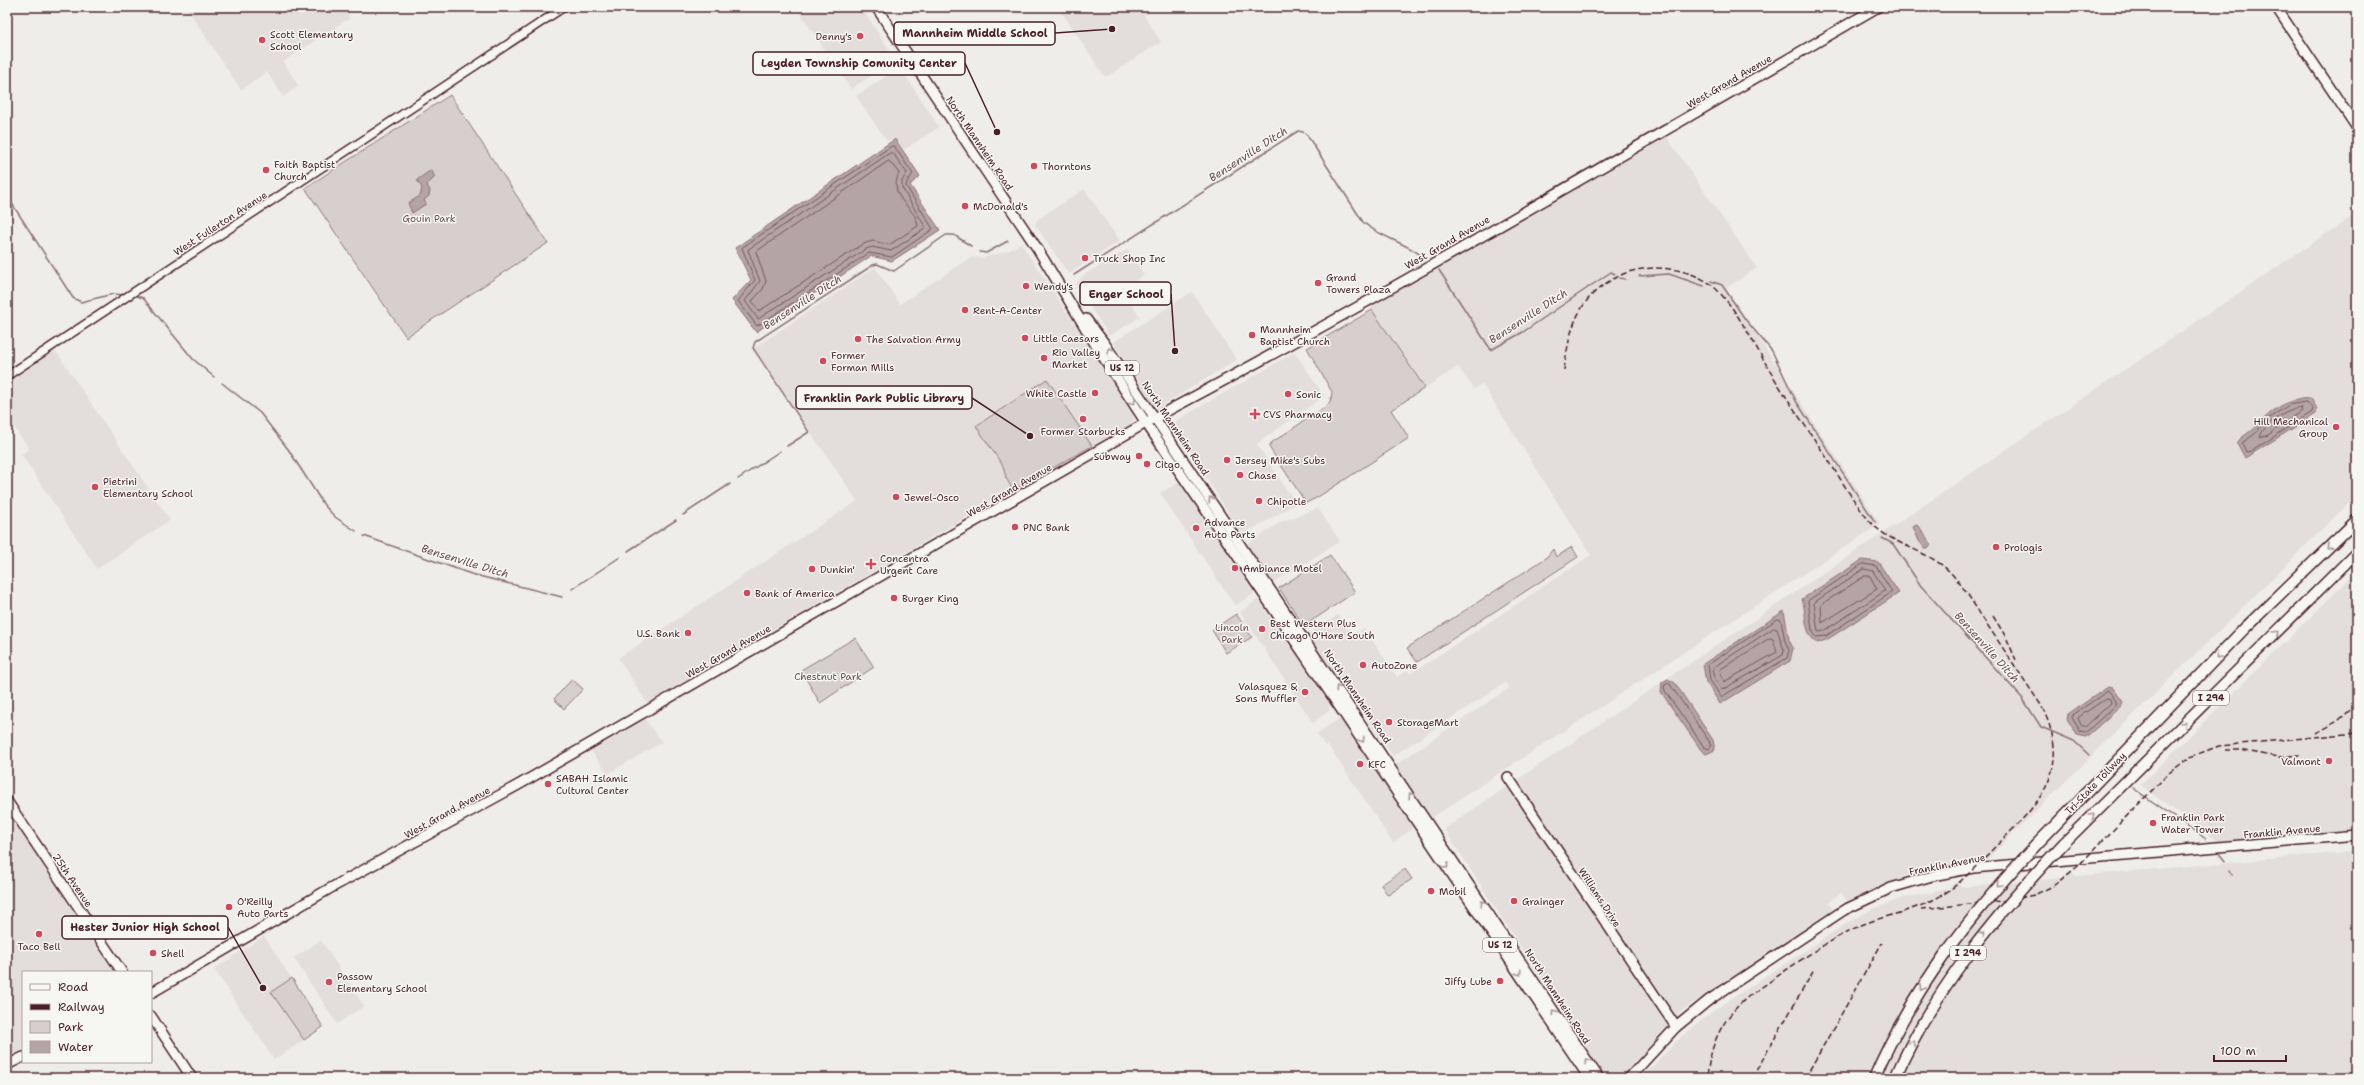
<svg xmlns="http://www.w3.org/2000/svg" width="2364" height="1085" font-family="'Shantell Sans',sans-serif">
  <rect width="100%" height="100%" fill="#efedea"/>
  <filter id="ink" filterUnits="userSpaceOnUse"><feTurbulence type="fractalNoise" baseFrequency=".025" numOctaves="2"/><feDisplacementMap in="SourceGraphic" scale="8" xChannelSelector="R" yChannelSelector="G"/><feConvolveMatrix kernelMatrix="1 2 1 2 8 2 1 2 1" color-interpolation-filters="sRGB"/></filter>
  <g filter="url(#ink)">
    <g fill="#e3dedc">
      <path d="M186,7H342L350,18L283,62L299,86L283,97L267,72L241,90Z"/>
      <path d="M796,7H861L896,60L851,89Z"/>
      <path d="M1058,7H1157L1144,15L1161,42L1108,76L1105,77Z"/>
      <path d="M900,67L939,127L904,150L895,137L887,141L856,96Z"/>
      <path d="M1666,136L1757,268L1726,288L1880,524L1431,818L1395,765L1509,688L1505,683L1393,756L1307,635L1338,615L1352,636L1364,628L1397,677L1408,670L1410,674L1591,555L1482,384L1474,389L1458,367L1425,388L1370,306Z"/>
      <path d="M1084,189L1120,241L1069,274L1035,225L1037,220Z"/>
      <path d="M2357,213V495L1985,861L1944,867L1906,876L1847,901L1841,893L1829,902L1833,909L1683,1010L1621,1078H1606L1444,829Z"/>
      <path d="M1021,243L1133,412L1134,419L1131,424L1092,446L1047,379L976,426L1003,466L1006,478L1013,490L647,703L618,658L857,501L754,348L875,267L900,304L971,257L982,258L1010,250Z"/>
      <path d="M1128,249L1144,275L1122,289L1140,317L1109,336L1076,284L1084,275Z"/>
      <path d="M1192,292L1237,360L1156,409L1113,342Z"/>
      <path d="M55,350L170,520L97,569L21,454L29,449L7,416V382Z"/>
      <path d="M1295,352L1324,396L1257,444L1296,504L1242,535L1172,423Z"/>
      <path d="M1180,482L1255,593L1235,606L1160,493Z"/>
      <path d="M1318,508L1340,541L1273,583L1247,544L1281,522Z"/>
      <path d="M2357,571V829L2217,841L2140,785Z"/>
      <path d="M1257,600L1260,601L1330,705L1329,711L1313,723L1240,612Z"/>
      <path d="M645,719L662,742L608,774L591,751Z"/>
      <path d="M1337,720H1341L1412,826L1411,830L1393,843L1328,745L1325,746L1317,734Z"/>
      <path d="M7,810L114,972H23V1050L7,1057Z"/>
      <path d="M2357,851V1078H1641L1681,1037L1714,1010L1850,921L1870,910L1903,898L1948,889L1956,882L1961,887L2062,878L2070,871L2076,876Z"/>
      <path d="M264,936L323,1027L274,1060L214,969Z"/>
      <path d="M321,940L364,1006L337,1024L294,958Z"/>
    </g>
    <g fill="#d7cfce" stroke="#90777c">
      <path d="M450,95L548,243L406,337L305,188Z"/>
      <path d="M1372,310L1425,388L1391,410L1409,438L1318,497L1306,503L1269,447L1271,443L1328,405L1331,399L1332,392L1307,348Z"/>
      <path d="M1047,379L1092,446L1013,490L1006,478L1003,466L976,426Z"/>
      <path d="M1572,547L1578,557L1417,662L1407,648L1546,558L1553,549L1556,557Z"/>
      <path d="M1330,555L1355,592L1304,626L1279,588Z"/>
      <path d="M1236,614L1252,637L1226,653L1212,630Z"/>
      <path d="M855,638L874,667L820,703L801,670Z"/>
      <path d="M572,679L583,689L564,709L554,699Z"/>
      <path d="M1405,869L1412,879L1388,895L1381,885Z"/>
      <path d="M292,978L323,1027L304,1040L271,992Z"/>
    </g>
    <g fill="#b4a4a5" stroke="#8a6f74">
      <path d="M895,139L920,176L910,185L940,230L892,261L871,256L756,332L732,300L751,280L735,248Z"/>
      <path d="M431,170L435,177L427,185L430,191L429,196L424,200L426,204L412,213L408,203L420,196L422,188L417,180Z"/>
      <path d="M2307,398H2311L2317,409L2316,414L2245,458L2237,443L2241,438C2268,420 2269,404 2307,398Z"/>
      <path d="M1916,525L1919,526L1931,544L1928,548H1925L1919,541L1913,527Z"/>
      <path d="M1862,560L1878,562L1899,593L1828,639L1818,643C1803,635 1807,614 1802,599Z"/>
      <path d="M1784,611L1789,640L1793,648L1790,661L1720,704L1706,682L1703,664Z"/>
      <path d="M1668,679L1675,683L1713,740L1715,750L1706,754L1701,750L1661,692L1662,682Z"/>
      <path d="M2108,687L2113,688L2123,702L2121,706L2086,737L2077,735L2067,719L2068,714Z"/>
    </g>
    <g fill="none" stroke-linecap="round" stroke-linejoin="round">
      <g stroke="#74545c" stroke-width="1">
        <path d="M892,146H894L913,174L907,182L906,186L933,229L892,257L869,253L757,326L738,301L755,280L742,248Z"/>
        <path d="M890,153H893L907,173L902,181V188L926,228L891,251L872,247L866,249L758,319L745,301L760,281L748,250Z"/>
        <path d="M889,161L899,173C887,200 916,205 918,226L889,245L873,241L863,244L759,311L752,301L763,289L766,281L756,252Z"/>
        <path d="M2307,402L2313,409L2312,412L2252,451L2246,452L2242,443L2256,433L2266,420L2278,412L2289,405Z"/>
        <path d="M2301,408L2302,411L2268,435L2260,438C2263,423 2287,410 2301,408Z"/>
        <path d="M1863,564L1876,566L1892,592L1826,636L1816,637L1812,630L1808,601Z"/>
        <path d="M1864,569L1873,571L1885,591L1824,631L1818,632L1814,603Z"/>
        <path d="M1865,576H1870L1877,589L1822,623L1821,605Z"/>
        <path d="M1778,619L1781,620L1785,641L1789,650L1787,658L1721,697L1710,680L1708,665Z"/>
        <path d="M1774,628L1777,629L1784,650L1783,655L1722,690L1715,679L1713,668Z"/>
        <path d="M1770,638L1773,639L1777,652L1724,682L1720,670Z"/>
        <path d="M1669,683L1709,741L1711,747L1709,749L1704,747L1665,691L1664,686Z"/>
        <path d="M2108,691L2111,692L2117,704L2085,733L2080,732L2072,716Z"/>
        <path d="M2107,698L2110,699L2111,703L2085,727H2082L2078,718Z"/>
      </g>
      <g stroke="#8a6f74" stroke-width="1.5">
        <path d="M7,196L73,298L81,302L113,294L125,295"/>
        <path d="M980,252L986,253L1008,241"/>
        <path d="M1439,270L1491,350L1523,332L1611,272L1615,274"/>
        <path d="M1074,275L1298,131L1303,132L1307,135L1363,222C1379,237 1403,241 1422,256"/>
        <path d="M1639,276L1669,274L1704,286"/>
        <path d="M1619,278L1625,279"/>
        <path d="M1711,281L1722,285L1745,319L1772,351L1796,401L1875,522"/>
        <path d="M134,295L143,298L193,359L214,377"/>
        <path d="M222,383L260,413L288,449L324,505L335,517L356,531"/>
        <path d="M787,446L809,432L753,348L755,342L873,265L877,264L894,271L946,235H954L971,246"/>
        <path d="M738,479L780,451"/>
        <path d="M683,515L730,484"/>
        <path d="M364,536L471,574L562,597"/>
        <path d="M1882,538L1893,544L1921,586L2023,699L2041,727L2074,741L2089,755"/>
        <path d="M628,551L676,520"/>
        <path d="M572,589L620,557"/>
        <path d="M2133,788L2206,839"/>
        <path d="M2218,852L2225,861"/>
        <path d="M2229,871L2231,875"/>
        <path d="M2345,1078H2354"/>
      </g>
      <g stroke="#4a1f2b" stroke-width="10">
        <path id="minor" d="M7,376L564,7"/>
      </g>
      <g stroke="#4a1f2b" stroke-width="12">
        <g id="major">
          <path d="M876,7L1037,248L1098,349L1146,423L1262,592L1589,1078"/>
          <path d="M2276,7L2357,128"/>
          <path d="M1086,319L1105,344L1599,1078"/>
          <path d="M1508,777L1676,1027"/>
          <path d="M7,801L122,972"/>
          <path d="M151,993L329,889L520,784L1156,417C1400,288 1638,145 1878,7"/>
          <path d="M151,1016L192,1078"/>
          <path d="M7,1065L23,1057"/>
          <path d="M1629,1078L1676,1027L1709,1000L1844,910L1891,888L1932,876L1973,868L2357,835"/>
        </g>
      </g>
      <g stroke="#4a1f2b" stroke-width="13">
        <g id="highway">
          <path d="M2064,843L2357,552"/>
          <path d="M2036,845L2245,628L2357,520"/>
        </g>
      </g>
      <use href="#minor" stroke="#f6f6f2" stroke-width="7"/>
      <use href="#major" stroke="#f6f6f2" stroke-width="9"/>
      <use href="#highway" stroke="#f6f6f2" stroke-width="10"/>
      <g stroke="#4a1f2b" stroke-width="1.5" stroke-dasharray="6 3" stroke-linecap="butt">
        <path d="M1564,370C1570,326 1578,295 1621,275C1647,263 1685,267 1709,283C1733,300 1757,350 1773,376C1790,404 1809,431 1827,458C1840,478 1852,499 1867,518C1888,545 1925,548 1949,571C1963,585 1973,603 1984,620C2003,648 2022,677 2041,705C2075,773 2038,804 1992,850C1975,867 1957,888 1935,899C1909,913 1879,916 1853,929C1816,947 1783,973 1749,996C1722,1018 1710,1044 1707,1078"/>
        <path d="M1993,616L2006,637L2016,660"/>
        <path d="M2315,733L2338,721L2357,704"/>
        <path d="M2225,750H2240L2278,757L2300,755"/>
        <path d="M1921,909L2010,900L2034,895L2053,886L2077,867L2169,773L2190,757L2219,746L2357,733"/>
        <path d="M1752,1078L1814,970"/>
        <path d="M1805,1078L1882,943"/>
      </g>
      <g stroke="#4a1f2b" stroke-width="13" stroke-linecap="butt">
        <g id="highway-bridge">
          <path d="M1874,1078C1912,990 1971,914 2036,845"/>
          <path d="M1895,1078C1934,988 1997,914 2064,843"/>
        </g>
      </g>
      <use href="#highway-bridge" stroke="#f6f6f2" stroke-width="10"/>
    </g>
    <defs><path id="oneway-chevron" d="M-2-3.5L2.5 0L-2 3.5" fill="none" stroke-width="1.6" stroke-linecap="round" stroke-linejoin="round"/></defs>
    <g stroke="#a99598">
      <use href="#oneway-chevron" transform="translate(1110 350) rotate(-124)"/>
      <use href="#oneway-chevron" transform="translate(1133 402) rotate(57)"/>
      <use href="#oneway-chevron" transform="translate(1211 499) rotate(-124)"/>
      <use href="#oneway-chevron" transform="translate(2329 547) rotate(136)"/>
      <use href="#oneway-chevron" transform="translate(2277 633) rotate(-45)"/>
      <use href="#oneway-chevron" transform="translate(2218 656) rotate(134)"/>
      <use href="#oneway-chevron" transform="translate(1338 688) rotate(-124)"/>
      <use href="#oneway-chevron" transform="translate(2184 724) rotate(-45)"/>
      <use href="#oneway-chevron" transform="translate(1362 740) rotate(56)"/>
      <use href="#oneway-chevron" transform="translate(1411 795) rotate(-124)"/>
      <use href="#oneway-chevron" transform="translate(2092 816) rotate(-45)"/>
      <use href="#oneway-chevron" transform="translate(1446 866) rotate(56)"/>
      <use href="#oneway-chevron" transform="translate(1999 884) rotate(133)"/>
      <use href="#oneway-chevron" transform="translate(1483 903) rotate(-124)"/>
      <use href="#oneway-chevron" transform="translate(1983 934) rotate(-52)"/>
      <use href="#oneway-chevron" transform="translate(1519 973) rotate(56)"/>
      <use href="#oneway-chevron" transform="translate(1922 988) rotate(121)"/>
      <use href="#oneway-chevron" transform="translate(1555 1012) rotate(-124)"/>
      <use href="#oneway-chevron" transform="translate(1912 1043) rotate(-61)"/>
      <use href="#oneway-chevron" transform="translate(1588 1061) rotate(-123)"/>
    </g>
  </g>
  <g fill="#d1495b" stroke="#f6f6f2" stroke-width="1.5">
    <circle cx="860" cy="36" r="4"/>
    <circle cx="262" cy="40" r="4"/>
    <circle cx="1034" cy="166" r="4"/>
    <circle cx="266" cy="170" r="4"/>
    <circle cx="965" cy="206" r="4"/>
    <circle cx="1085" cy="258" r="4"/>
    <circle cx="1318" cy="283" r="4"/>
    <circle cx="1026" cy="286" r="4"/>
    <circle cx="965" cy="310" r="4"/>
    <circle cx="1252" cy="335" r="4"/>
    <circle cx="1025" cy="338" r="4"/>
    <circle cx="858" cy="339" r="4"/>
    <circle cx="1044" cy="358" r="4"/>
    <circle cx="823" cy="361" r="4"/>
    <circle cx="1095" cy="393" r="4"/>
    <circle cx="1288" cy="394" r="4"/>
    <path d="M1253 408h4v4h4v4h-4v4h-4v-4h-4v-4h4z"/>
    <circle cx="1083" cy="419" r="4"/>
    <circle cx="2336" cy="427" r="4"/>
    <circle cx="1139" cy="456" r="4"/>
    <circle cx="1227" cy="460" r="4"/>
    <circle cx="1147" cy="464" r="4"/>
    <circle cx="1240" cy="475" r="4"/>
    <circle cx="95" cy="487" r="4"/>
    <circle cx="896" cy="497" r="4"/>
    <circle cx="1259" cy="501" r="4"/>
    <circle cx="1015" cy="527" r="4"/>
    <circle cx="1196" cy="528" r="4"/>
    <circle cx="1996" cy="547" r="4"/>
    <path d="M869 558h4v4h4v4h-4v4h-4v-4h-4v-4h4z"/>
    <circle cx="1235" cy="568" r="4"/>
    <circle cx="812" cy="569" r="4"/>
    <circle cx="747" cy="593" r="4"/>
    <circle cx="894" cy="598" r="4"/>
    <circle cx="1262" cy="629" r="4"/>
    <circle cx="688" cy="633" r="4"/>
    <circle cx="1363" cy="665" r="4"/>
    <circle cx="1305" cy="692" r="4"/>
    <circle cx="1389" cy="722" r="4"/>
    <circle cx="2329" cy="761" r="4"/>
    <circle cx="1360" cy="764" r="4"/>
    <circle cx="548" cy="784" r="4"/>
    <circle cx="2153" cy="823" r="4"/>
    <circle cx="1431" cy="891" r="4"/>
    <circle cx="1514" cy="901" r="4"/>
    <circle cx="229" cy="907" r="4"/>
    <circle cx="39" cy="934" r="4"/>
    <circle cx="153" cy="953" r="4"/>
    <circle cx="1500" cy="981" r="4"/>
    <circle cx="329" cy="982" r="4"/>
  </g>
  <g text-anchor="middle" stroke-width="3" stroke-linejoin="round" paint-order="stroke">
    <g fill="#f6f6f2" stroke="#7e6067" stroke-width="1">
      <rect x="1105" y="361" width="34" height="14" rx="3"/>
      <rect x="2193" y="691" width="36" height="14" rx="3"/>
      <rect x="1483" y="938" width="34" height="14" rx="3"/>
      <rect x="1950" y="946" width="36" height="14" rx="3"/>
    </g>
    <g font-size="9" font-weight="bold" fill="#4a1f2b">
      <text x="1122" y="371">US 12</text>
      <text x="2211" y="701">I 294</text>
      <text x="1500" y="948">US 12</text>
      <text x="1968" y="956">I 294</text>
    </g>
    <g font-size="10" fill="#4a1f2b" stroke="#f6f6f2" text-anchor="start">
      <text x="270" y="38">Scott Elementary<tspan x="270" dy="12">School</tspan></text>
      <text x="852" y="40" text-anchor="end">Denny's</text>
      <text x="274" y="168">Faith Baptist<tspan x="274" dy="12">Church</tspan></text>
      <text x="1042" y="170">Thorntons</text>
      <text x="973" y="210">McDonald's</text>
      <text x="1093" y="262">Truck Shop Inc</text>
      <text x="1326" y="281">Grand<tspan x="1326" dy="12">Towers Plaza</tspan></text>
      <text x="1034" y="290">Wendy's</text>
      <text x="973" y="314">Rent-A-Center</text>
      <text x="1260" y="333">Mannheim<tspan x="1260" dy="12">Baptist Church</tspan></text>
      <text x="1033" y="342">Little Caesars</text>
      <text x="866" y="343">The Salvation Army</text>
      <text x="1052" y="356">Rio Valley<tspan x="1052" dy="12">Market</tspan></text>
      <text x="831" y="359">Former<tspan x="831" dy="12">Forman Mills</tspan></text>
      <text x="1087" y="397" text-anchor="end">White Castle</text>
      <text x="1296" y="398">Sonic</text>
      <text x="1263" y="418">CVS Pharmacy</text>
      <text x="2328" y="425" text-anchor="end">Hill Mechanical<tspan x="2328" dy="12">Group</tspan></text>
      <text x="1083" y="435" text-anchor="middle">Former Starbucks</text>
      <text x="1131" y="460" text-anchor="end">Subway</text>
      <text x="1235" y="464">Jersey Mike's Subs</text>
      <text x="1155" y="468">Citgo</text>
      <text x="1248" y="479">Chase</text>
      <text x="103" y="485">Pietrini<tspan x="103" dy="12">Elementary School</tspan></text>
      <text x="904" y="501">Jewel-Osco</text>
      <text x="1267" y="505">Chipotle</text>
      <text x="1204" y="526">Advance<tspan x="1204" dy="12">Auto Parts</tspan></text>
      <text x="1023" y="531">PNC Bank</text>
      <text x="2004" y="551">Prologis</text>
      <text x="880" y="562">Concentra<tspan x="880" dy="12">Urgent Care</tspan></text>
      <text x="1243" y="572">Ambiance Motel</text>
      <text x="820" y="573">Dunkin'</text>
      <text x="755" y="597">Bank of America</text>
      <text x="902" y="602">Burger King</text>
      <text x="1270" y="627">Best Western Plus<tspan x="1270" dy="12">Chicago O'Hare South</tspan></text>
      <text x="680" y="637" text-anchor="end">U.S. Bank</text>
      <text x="1371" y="669">AutoZone</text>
      <text x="1297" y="690" text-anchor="end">Valasquez &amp;<tspan x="1297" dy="12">Sons Muffler</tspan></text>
      <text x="1397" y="726">StorageMart</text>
      <text x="2321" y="765" text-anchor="end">Valmont</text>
      <text x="1368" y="768">KFC</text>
      <text x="556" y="782">SABAH Islamic<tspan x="556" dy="12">Cultural Center</tspan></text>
      <text x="2161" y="821">Franklin Park<tspan x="2161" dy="12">Water Tower</tspan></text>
      <text x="1439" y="895">Mobil</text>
      <text x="237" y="905">O'Reilly<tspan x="237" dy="12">Auto Parts</tspan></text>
      <text x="1522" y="905">Grainger</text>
      <text x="39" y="950" text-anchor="middle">Taco Bell</text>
      <text x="161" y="957">Shell</text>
      <text x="337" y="980">Passow<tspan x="337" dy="12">Elementary School</tspan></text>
      <text x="1492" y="985" text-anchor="end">Jiffy Lube</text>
    </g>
    <g font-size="10" fill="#4a1f2b" stroke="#f6f6f2">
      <text transform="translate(1729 81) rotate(-30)" y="4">West Grand Avenue</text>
      <text transform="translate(980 143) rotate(56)" y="4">North Mannheim Road</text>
      <text transform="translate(220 223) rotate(-33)" y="4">West Fullerton Avenue</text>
      <text transform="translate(1447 242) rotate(-30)" y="4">West Grand Avenue</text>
      <text transform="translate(1176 428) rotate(56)" y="4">North Mannheim Road</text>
      <text transform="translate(1009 490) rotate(-30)" y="4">West Grand Avenue</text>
      <text transform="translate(728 651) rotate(-30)" y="4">West Grand Avenue</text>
      <text transform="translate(1358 696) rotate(56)" y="4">North Mannheim Road</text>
      <text transform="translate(2095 783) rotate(-46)" y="4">Tri-State Tollway</text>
      <text transform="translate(447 812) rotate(-29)" y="4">West Grand Avenue</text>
      <text transform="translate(2282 831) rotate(-5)" y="4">Franklin Avenue</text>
      <text transform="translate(1947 864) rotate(-11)" y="4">Franklin Avenue</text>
      <text transform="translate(73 880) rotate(56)" y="4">25th Avenue</text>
      <text transform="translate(1600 897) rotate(57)" y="4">Williams Drive</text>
      <text transform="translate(1558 996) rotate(57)" y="4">North Mannheim Road</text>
    </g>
    <g font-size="10" fill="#6d4b54" stroke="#f6f6f2">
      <text x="429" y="222">Gouin Park</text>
      <text x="1232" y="631">Lincoln<tspan x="1232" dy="12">Park</tspan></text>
      <text x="828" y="680">Chestnut Park</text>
    </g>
    <g font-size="11" font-style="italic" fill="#6f4e56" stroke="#f6f6f2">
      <text transform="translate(1248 154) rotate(-33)" y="4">Bensenville Ditch</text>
      <text transform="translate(802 302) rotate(-33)" y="4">Bensenville Ditch</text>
      <text transform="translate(1528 316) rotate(-33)" y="4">Bensenville Ditch</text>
      <text transform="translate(465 561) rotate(17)" y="4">Bensenville Ditch</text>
      <text transform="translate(1987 647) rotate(48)" y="4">Bensenville Ditch</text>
    </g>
  </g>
  <path fill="none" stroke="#4a1f2b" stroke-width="1.5" d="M1112 29L1055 33M997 132L965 63M1175 351L1171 294M1030 436L972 398M263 988L228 927"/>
  <g fill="#4a1f2b" stroke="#f6f6f2" stroke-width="1.5">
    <circle cx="1112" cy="29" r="4"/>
    <circle cx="997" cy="132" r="4"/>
    <circle cx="1175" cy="351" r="4"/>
    <circle cx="1030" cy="436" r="4"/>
    <circle cx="263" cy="988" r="4"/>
  </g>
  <g fill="#f6f6f2" stroke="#4a1f2b" stroke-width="1.5">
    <rect x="894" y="22" width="161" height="23" rx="4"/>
    <rect x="753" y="52" width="212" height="23" rx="4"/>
    <rect x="1080" y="282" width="91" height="23" rx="4"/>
    <rect x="796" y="386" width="176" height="23" rx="4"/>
    <rect x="62" y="916" width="166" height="23" rx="4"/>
  </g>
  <g font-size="11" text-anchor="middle" font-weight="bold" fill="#4a1f2b">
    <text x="975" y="37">Mannheim Middle School</text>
    <text x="859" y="67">Leyden Township Comunity Center</text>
    <text x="1126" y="298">Enger School</text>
    <text x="884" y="402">Franklin Park Public Library</text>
    <text x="145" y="931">Hester Junior High School</text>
  </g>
  <rect width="2364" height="1085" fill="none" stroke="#f6f6f2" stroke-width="24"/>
  <rect x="12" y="12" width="2340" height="1061" fill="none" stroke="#4a1f2b" stroke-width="1.5" filter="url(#ink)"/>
  <rect x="22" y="971" width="130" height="92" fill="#f6f6f2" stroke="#b1a0a2"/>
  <rect x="30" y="984" width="20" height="6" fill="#f6f6f2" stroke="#b1a0a2"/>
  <text x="58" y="991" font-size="12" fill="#4a1f2b">Road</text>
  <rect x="30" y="1004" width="20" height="6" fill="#4a1f2b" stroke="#b1a0a2"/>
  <text x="58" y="1011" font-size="12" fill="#4a1f2b">Railway</text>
  <rect x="30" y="1021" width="20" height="12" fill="#d7cfce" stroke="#b1a0a2"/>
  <text x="58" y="1031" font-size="12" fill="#4a1f2b">Park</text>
  <rect x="30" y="1041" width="20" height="12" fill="#b4a4a5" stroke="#b1a0a2"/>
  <text x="58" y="1051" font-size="12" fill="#4a1f2b">Water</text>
  <path d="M2214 1055v6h72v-6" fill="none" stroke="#4a1f2b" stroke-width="2"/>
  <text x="2220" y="1055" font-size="12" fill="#4a1f2b" stroke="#f6f6f2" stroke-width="3" paint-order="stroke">100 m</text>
</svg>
